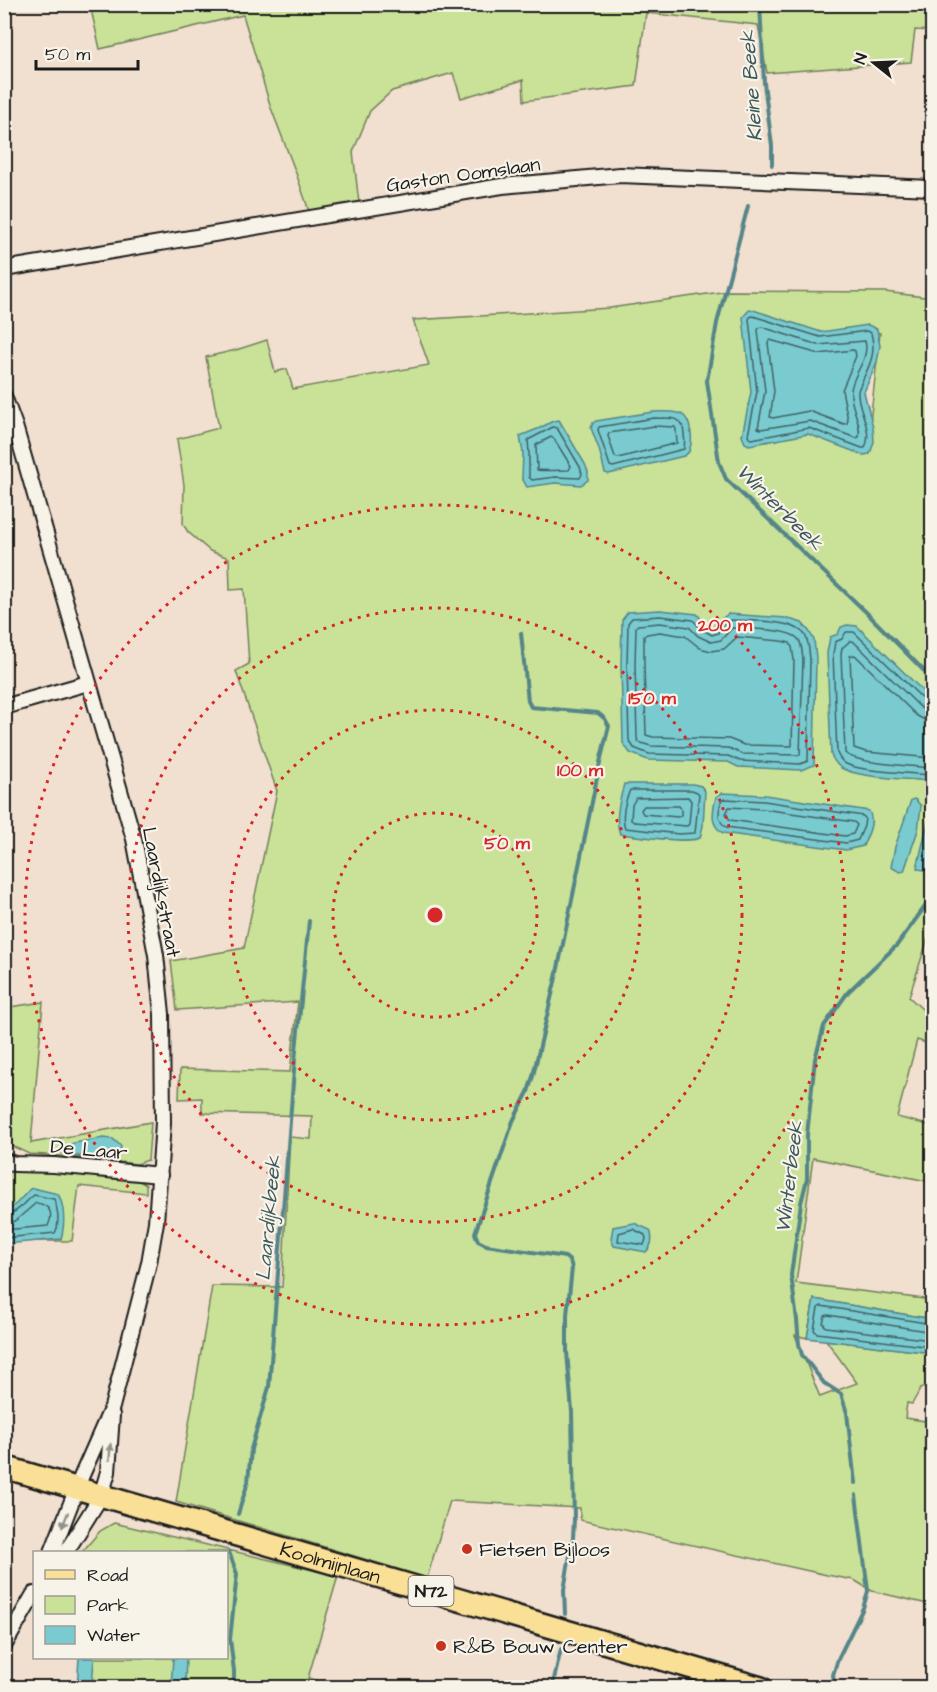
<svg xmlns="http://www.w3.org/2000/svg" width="937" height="1692" font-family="'Architects Daughter',sans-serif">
  <rect width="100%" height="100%" fill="#f1dfcf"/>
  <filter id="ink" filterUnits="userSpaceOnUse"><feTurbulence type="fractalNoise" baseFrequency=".0167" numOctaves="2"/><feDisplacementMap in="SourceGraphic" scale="12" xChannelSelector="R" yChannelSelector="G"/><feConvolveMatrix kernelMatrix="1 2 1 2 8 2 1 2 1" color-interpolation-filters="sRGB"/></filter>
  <g filter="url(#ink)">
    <g fill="#c9e298" stroke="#727f5a" stroke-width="1.5" fill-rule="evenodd">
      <path d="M932,4V31L915,30L911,62L767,73L758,25L646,13L636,86L524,101L523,80L461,98L453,73L392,91L370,111L353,152L359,203L309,211L296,173L271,108L243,15L100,49L90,5Z"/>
      <path d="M728,291L885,292L932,298V936L928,938L909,997L932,1018V1045L917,1040L897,1117L932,1126V1182L813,1158L796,1283L932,1300V1319L814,1299L807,1338L795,1335L820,1397L857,1383L826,1340L932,1353V1368L929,1388H921L912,1404L907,1403L905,1418L932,1422V1605L872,1591L854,1580L827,1575L580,1520V1508L450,1501L427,1578L176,1502L212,1286L282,1287L290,1137L311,1139L312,1116L202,1113V1098L179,1099L180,1069L290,1072L298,1002L177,1010L171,961L244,948L277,791L236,671L249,664L244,589L230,590L229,558L210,551L188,532L183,524L184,485L177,439L219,428L206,357L236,350L267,340L275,372L287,369L293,389L429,365L413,320L610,308ZM868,332L880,333L869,432L801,433Z"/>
      <path d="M43,1002L31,1143L151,1122L148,1160L137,1164L64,1156L29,1154L12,1146H9L4,1115V1008Z"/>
      <path d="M15,1170H34L138,1180L146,1185V1193L79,1186L72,1241H5V1175Z"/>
      <path d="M114,1523L338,1576L308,1678L337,1687L80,1688L81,1658H226V1552H82L100,1531Z"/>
    </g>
    <g fill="#79cbd0" stroke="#548588" stroke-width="1.5">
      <path d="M750,309L821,332L868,325L877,329L880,346L877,362L864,392L873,427L874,442L870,454L863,455L808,434L749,445L745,443L742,436L751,392L743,317Z"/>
      <path d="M653,412C662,412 676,410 683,415C691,421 693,440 690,448C689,453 688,453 684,456L609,474L605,473L599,449L591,428L593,423L596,421Z"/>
      <path d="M559,420L585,464L588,472V480L581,485L555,483L527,487L522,478L523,453L520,436L540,428L553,421Z"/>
      <path d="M660,610L697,614L705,624L714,630L715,624L728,614L786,618L802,623L809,631L814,640L816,658L814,765L801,770L738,767L728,762L648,760L630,753L623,743L621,665L622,620L628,612Z"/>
      <path d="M847,625L857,626L932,700V781C910,779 862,778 843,769C838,767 834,761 831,755L827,653L830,637L838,634L841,627Z"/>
      <path d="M624,784H693L701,786L705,791L703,826L700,838C687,844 637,836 620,834C614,818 620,800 624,784Z"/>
      <path d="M722,793L765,795L869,811C875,822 868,835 863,846L846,850L723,833C709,825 713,810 716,797Z"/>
      <path d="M914,799L916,800L921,806L918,830L904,871L900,872L891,867L895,847L911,800Z"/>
      <path d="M932,805V871L918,869L917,868Z"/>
      <path d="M103,1138L113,1139L121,1146C121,1150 118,1154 113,1157C105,1161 69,1155 60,1152L61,1149L74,1143Z"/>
      <path d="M33,1188L58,1194C65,1206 65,1225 61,1239L5,1244V1213L17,1203L30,1189Z"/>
      <path d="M634,1223L650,1230C653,1238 653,1245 646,1252L614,1246L611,1239L613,1227Z"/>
      <path d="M814,1299L932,1319V1353L807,1338Z"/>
      <path d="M79,1658H94L92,1687H77Z"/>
      <path d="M173,1658H186L185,1687H171Z"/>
    </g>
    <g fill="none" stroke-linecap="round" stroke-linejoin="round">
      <g stroke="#416264" stroke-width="1.5">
        <path d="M753,316L820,337L867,331L871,333C876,351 871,363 863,379C862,383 858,388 858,392C857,410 874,429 865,448H862L809,428L752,439L749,438L748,435L757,392L749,319L750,317Z"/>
        <path d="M762,327L818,345L865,341C870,359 853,373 851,390C849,406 862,422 859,437L856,438L810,421L761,429L758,428L765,391L758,330L759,328Z"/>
        <path d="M770,340L819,354L853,350L855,351L856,356L842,390L848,420L847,423L844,424L809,411L773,418L770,417L774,391L768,343Z"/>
        <path d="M654,418C669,419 683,414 684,434C685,439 685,443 684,449L613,467L610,466L598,430L599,427Z"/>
        <path d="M654,426L675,427L676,430L677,443L618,458L615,457L608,436L609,433Z"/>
        <path d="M553,427L557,428L580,467L582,474L580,478L555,477L532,480L529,477V453L528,440Z"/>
        <path d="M551,437L554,439L571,466L569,470C562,470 542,471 537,470L536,445Z"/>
        <path d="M660,616L693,620L701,629L712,635L718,633L721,626L730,620C748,621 794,619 805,635C809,642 809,651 810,659L808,761L800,764L740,761L728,756L649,754L634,748L629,740L627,665L628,623L632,618Z"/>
        <path d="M660,623L689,627L698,636L711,642L721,640L732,628C746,629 791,628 799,640C802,645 802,653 803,659L800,755L742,754L728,748L651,746L638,742L637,738L635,665L636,627L638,625Z"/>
        <path d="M660,632L685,636L700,648L711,651L724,649L737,637L781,641L790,643L792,647L794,660L792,746L744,745L729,739L653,737L646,735L644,665V636L647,634Z"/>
        <path d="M932,704L926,702L854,632H846L842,639L835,642L833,654L837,753C839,758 841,761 846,764C864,772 911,773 932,775"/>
        <path d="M932,712L926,711L921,708L853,641H850L842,648L841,654L845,753C857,764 913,766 932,768"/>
        <path d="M932,721L925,720L917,716L855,655L850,656L854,748L866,752L932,758"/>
        <path d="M630,790H692L697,792L699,794L695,833L679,834L625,828C621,817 625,801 630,790Z"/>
        <path d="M688,797L691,801L689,824L687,826L634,822L631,820L632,805L636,798Z"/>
        <path d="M724,799L764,801L863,816L865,818L864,826L858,840L846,843L726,827C716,820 719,811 721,801Z"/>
        <path d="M644,806H679L681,809V815L678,817L643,814L641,810Z"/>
        <path d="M729,807L763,809L854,822L857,825L853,834L845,836L730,820L726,814Z"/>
        <path d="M4,1216C17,1214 25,1202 34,1195L54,1199C58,1209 60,1224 55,1233L4,1238"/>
        <path d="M4,1224L15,1221L36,1203C50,1205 54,1213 48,1226L4,1230"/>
        <path d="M633,1229L645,1235L646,1239L644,1245L618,1241L619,1233Z"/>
        <path d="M932,1324L821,1306L818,1308L814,1330L817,1333L932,1347"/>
        <path d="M932,1332L828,1315L825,1316L823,1323L826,1327L932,1340"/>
      </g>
      <g stroke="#548588" stroke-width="4">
        <path d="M760,4L764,83L772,146V165"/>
        <path d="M748,206L717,323L707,381L719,462L726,479L866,612L932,679"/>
        <path d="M521,633L528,701L531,707L598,713L605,719L609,726L601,758L557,973L533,1076L528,1092L513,1121L475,1233L478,1241L486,1245L565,1257L570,1261L572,1268L567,1315V1352L572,1412L574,1519L573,1538L564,1590L565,1614"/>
        <path d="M855,1483L847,1413L841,1394L824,1383L802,1355L799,1344L797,1320L791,1275L801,1203L807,1179V1135L815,1059L824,1026L848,992L897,945L932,897"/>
        <path d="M238,1514L248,1482L251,1449L269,1387L294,1070L309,921"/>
        <path d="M229,1552L237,1574L230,1639L234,1671V1688"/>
        <path d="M552,1688L561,1649"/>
        <path d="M835,1688L833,1675L838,1659L863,1608L868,1591L856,1495"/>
      </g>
      <g stroke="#1c1c1c" stroke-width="18">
        <g id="street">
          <path d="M4,269L502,186L620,175L932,188"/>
          <path d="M4,396L15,426L134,839L156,955L162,1014L163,1123L156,1222L149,1263L112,1407L82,1475L52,1552"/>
          <path d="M4,707L88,683"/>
          <path d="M4,1161L15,1164L54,1165L160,1175"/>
          <path d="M66,1552L101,1496L108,1472L112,1415"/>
          <path d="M4,1646L34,1594"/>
        </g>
      </g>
      <g stroke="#1c1c1c" stroke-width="26">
        <g id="primary">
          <path id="s1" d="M4,1467L761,1688"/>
        </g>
      </g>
      <use href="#street" stroke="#f7f3e8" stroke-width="14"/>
      <use href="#primary" stroke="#fadf96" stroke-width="21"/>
    </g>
    <defs><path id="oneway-solid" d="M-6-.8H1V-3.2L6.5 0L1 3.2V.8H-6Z" transform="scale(1.5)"/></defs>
    <g fill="#94928c">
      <use href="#oneway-solid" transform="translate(110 1452) rotate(-86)"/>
      <use href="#oneway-solid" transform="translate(65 1520) rotate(111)"/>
    </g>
  </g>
  <g fill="none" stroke="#d62828" stroke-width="3" stroke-dasharray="3 6">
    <circle cx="435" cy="915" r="102"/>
    <circle cx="435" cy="915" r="205"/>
    <circle cx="435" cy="915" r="307"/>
    <circle cx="435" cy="915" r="410"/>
  </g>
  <g fill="#c8321e" stroke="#f7f3e8" stroke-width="2">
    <circle cx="467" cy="1549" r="6"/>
    <circle cx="441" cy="1646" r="6"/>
  </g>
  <g text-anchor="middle" stroke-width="4.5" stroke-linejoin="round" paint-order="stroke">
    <rect fill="#f7f3e8" stroke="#5e5c59" stroke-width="1.5" x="408.5" y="1576" width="45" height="30" rx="4.5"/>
    <g font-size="18" font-weight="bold" fill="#1c1c1c">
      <text x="431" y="1597">N72</text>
    </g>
    <g font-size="20" fill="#1c1c1c" stroke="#f7f3e8">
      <text transform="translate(463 174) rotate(-8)" y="7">Gaston Oomslaan</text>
      <text transform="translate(162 892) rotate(79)" y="7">Laardijkstraat</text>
      <text transform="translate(89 1149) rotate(5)" y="7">De Laar</text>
      <text dy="7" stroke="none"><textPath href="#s1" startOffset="340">Koolmijnlaan</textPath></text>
    </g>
    <g font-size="20" fill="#1c1c1c" stroke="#f7f3e8" text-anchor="start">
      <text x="479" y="1556">Fietsen Bijloos</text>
      <text x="453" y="1653">R&amp;B Bouw Center</text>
    </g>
    <g font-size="21" font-style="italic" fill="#3d595b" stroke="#f7f3e8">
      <text transform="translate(751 86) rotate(-94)" y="7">Kleine Beek</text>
      <text transform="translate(780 507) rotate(45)" y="7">Winterbeek</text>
      <text transform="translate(789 1177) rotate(-83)" y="7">Winterbeek</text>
      <text transform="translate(268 1218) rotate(-85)" y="7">Laardijkbeek</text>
    </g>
  </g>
  <circle cx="435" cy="915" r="9" fill="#d62828" stroke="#f7f3e8" stroke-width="3"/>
  <g font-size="18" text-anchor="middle" font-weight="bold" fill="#d62828" stroke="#f7f3e8" stroke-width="4.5" stroke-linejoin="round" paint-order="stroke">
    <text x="725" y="631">200 m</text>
    <text x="652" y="704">150 m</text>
    <text x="580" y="776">100 m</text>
    <text x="507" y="849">50 m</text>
  </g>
  <rect width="937" height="1692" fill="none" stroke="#f7f3e8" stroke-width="24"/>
  <rect x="12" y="12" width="913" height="1668" fill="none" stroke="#1c1c1c" stroke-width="2" filter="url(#ink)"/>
  <rect x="33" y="1551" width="195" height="108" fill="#f7f3e8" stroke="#9f9d96" stroke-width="1.5"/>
  <rect x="45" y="1570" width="30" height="9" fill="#fadf96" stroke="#9f9d96" stroke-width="1.5"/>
  <text x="87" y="1581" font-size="18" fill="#1c1c1c">Road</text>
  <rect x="45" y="1596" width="30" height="18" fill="#c9e298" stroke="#9f9d96" stroke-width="1.5"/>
  <text x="87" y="1611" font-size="18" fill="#1c1c1c">Park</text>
  <rect x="45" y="1626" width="30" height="18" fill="#79cbd0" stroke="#9f9d96" stroke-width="1.5"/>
  <text x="87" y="1641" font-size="18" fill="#1c1c1c">Water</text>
  <g transform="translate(874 63) rotate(288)" stroke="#f7f3e8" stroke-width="4.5" paint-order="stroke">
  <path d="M0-4.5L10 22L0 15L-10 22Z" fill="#1c1c1c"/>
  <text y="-9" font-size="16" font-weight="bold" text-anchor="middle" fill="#1c1c1c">N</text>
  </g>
  <path d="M36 60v9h102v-9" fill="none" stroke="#1c1c1c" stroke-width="3"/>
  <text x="45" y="60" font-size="18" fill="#1c1c1c" stroke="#f7f3e8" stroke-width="4.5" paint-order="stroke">50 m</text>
</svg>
